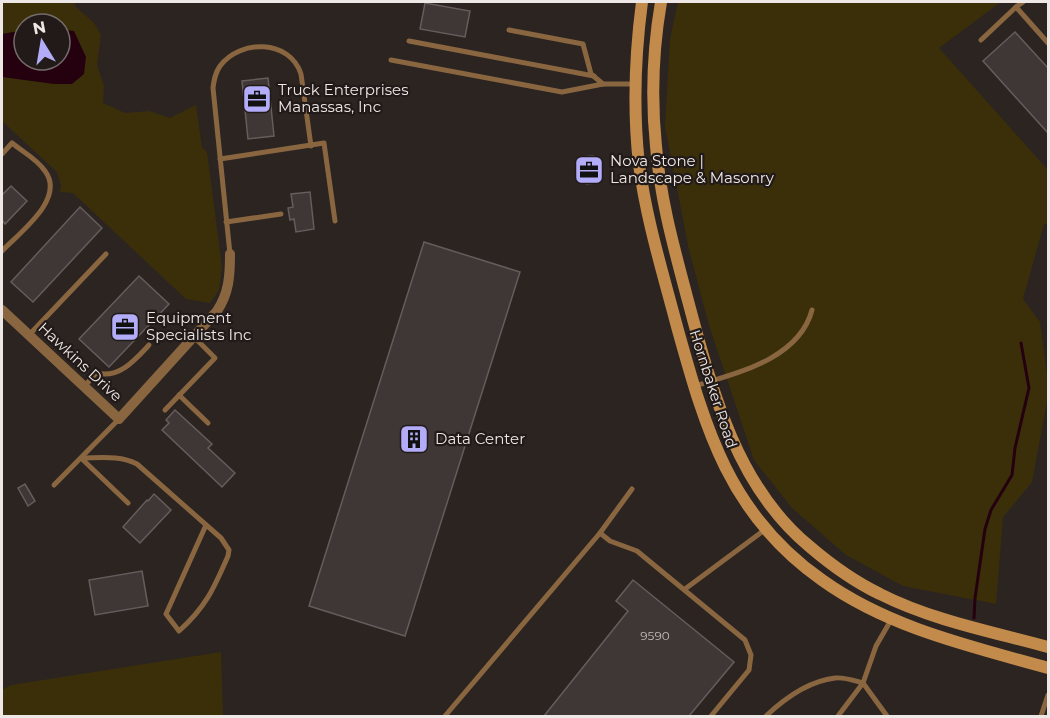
<svg xmlns="http://www.w3.org/2000/svg" width="1050" height="718" font-family="Montserrat,sans-serif">
  <rect width="100%" height="100%" fill="#2b2421"/>
  <g fill="#3b2f0a" fill-rule="evenodd">
    <path d="M2,2H75V6L94,23L101,35L97,65L104,86L103,103L125,113L149,111L170,118L196,105L202,147L207,152L222,267L219,290L210,303L186,299L73,193L60,192L61,186L57,172L2,121ZM24,24H60V60H24Z"/>
    <path d="M678,2H1001L939,48L1048,170V224H1044L1023,299L1040,322L1048,382V396L1032,482L1003,517L996,604L903,586L846,555L792,508L754,460L709,325L689,250L665,127L670,39Z"/>
    <path d="M221,652L223,716H2V690L11,685Z"/>
  </g>
  <path fill="#25000f" d="M60,29L74,31L86,57L84,74L72,84H54L2,77V34L24,30V60H60Z"/>
  <g fill="none" stroke-linecap="round" stroke-linejoin="round">
    <path stroke="#25000f" stroke-width="3" d="M974,618L975,598L985,529L991,510L1012,475L1015,448L1029,388L1021,343"/>
  </g>
  <g fill="#3f3736" stroke="#655c5c" stroke-width="1.5">
    <path d="M425,3L470,11L465,37L420,29Z"/>
    <path d="M1015,32L1048,68V133L983,61Z"/>
    <path d="M268,78L274,136L248,139L242,81Z"/>
    <path d="M593,156L596,183L586,184L582,157Z"/>
    <path d="M11,186L27,201L5,224L2,220V195Z"/>
    <path d="M310,192L314,229L296,232L294,219L290,220L288,208L293,207L291,194Z"/>
    <path d="M80,207L102,228L33,302L11,282Z"/>
    <path d="M424,242L520,272L405,636L309,606Z"/>
    <path d="M139,276L169,304L109,367L79,339Z"/>
    <path d="M175,410L212,444L208,448L235,473L222,487L162,430L169,423L166,420Z"/>
    <path d="M25,484L35,501L28,506L18,488Z"/>
    <path d="M154,494L171,510L140,543L123,527L147,500L148,501Z"/>
    <path d="M142,571L148,606L95,615L89,580Z"/>
    <path d="M633,580L734,662L689,716H544L628,611L616,601Z"/>
  </g>
  <g fill="none" stroke-linecap="round" stroke-linejoin="round">
    <g stroke="#896640" stroke-width="5">
      <path d="M1023,2L1016,7L1048,43"/>
      <path d="M509,30L583,44L591,74L603,84"/>
      <path d="M981,40L1016,7"/>
      <path d="M409,41L594,76"/>
      <path d="M391,60L562,92L603,84H635"/>
      <path d="M2,154L12,143C23,152 37,159 45,171C66,199 19,233 2,251"/>
      <path d="M220,159L324,143L335,221"/>
      <path d="M226,222L281,214"/>
      <path d="M230,254L213,88C214,80 215,73 220,66C240,39 290,39 301,74L311,146"/>
      <path d="M29,335L106,254"/>
      <path d="M695,386C737,373 799,359 812,310"/>
      <path d="M84,387L96,373C119,379 135,360 149,345"/>
      <path d="M179,395L208,423"/>
      <path d="M165,410L215,358L194,337"/>
      <path d="M54,485L119,419"/>
      <path d="M128,503L81,458C100,458 120,455 137,464L221,538L229,550L228,556C214,588 206,607 179,631L166,614L206,525"/>
      <path d="M600,533L632,489"/>
      <path d="M685,589L766,529"/>
      <path d="M445,716L600,533L610,541L637,551L745,640L751,655L749,670L711,716"/>
      <path d="M766,716C784,699 809,681 835,678C845,677 855,681 863,683L876,646L891,620"/>
      <path d="M838,716L863,683L887,716"/>
      <path d="M1041,716L1048,695"/>
    </g>
    <path stroke="#896640" stroke-width="10" d="M2,310L119,419L217,311C229,293 230,276 230,254"/>
    <g stroke="#c28a4b" stroke-width="12">
      <path d="M642,2C635,55 633,110 639,164C646,218 662,270 676,323C705,427 728,514 822,580C889,628 970,646 1048,668"/>
      <path d="M661,2C653,49 651,98 656,146C660,198 674,248 687,297C711,386 735,485 809,546C830,564 855,582 880,594C931,620 993,632 1048,647"/>
    </g>
  </g>
  <defs>
    <g id="office-square" transform="scale(1.5)"><rect x="-9" y="-9" width="18" height="18" rx="4" fill="#b3adf9" stroke="#211a18"/><path d="M-6-3h4V-5.5h4V-3h4V5H-6ZM-1-4.5V-3h2v-1.5ZM-6 0V1H6V0Z" fill="#111"/></g>
    <g id="building-square" transform="scale(1.5)"><rect x="-9" y="-9" width="18" height="18" rx="4" fill="#b3adf9" stroke="#211a18"/><path d="M-4-6H4V6H1V3H-1V6H-4ZM-2.5-4.3h1.7v1.8h-1.7ZM.8-4.3h1.7v1.8H.8ZM-2.5-1h1.7V.8h-1.7ZM.8-1h1.7V.8H.8Z" fill="#111"/></g>
  </defs>
  <g fill-rule="evenodd">
    <use href="#office-square" x="257" y="99"/>
    <use href="#office-square" x="589" y="170"/>
    <use href="#office-square" x="125" y="327"/>
    <use href="#building-square" x="414" y="439"/>
  </g>
  <g text-anchor="middle" stroke-width="4.5" stroke-linejoin="round" paint-order="stroke">
    <g font-size="12" fill="#c2bcba">
      <text x="655" y="640">9590</text>
    </g>
    <g font-size="15" fill="#ede8e6" stroke="#211a18" text-anchor="start">
      <text x="278" y="95">Truck Enterprises<tspan x="278" dy="17">Manassas, Inc</tspan></text>
      <text x="610" y="166">Nova Stone |<tspan x="610" dy="17">Landscape &amp; Masonry</tspan></text>
      <text x="146" y="323">Equipment<tspan x="146" dy="17">Specialists Inc</tspan></text>
      <text x="435" y="444">Data Center</text>
    </g>
    <g font-size="15" fill="#ede8e6" stroke="#211a18">
      <text transform="translate(80 362) rotate(43)" y="5">Hawkins Drive</text>
      <text transform="translate(713 389) rotate(72)" y="5">Hornbaker Road</text>
    </g>
  </g>
  <rect width="1050" height="718" fill="none" stroke="#ede8e6" stroke-width="6"/>
  <g transform="translate(42 42) rotate(349)"><circle r="28" fill="#211a18" stroke="#736c6a" stroke-width="1.5"/>
  <path d="M0-4.5L10 22L0 15L-10 22Z" fill="#b3adf9"/>
  <text y="-9" font-size="16" font-weight="bold" text-anchor="middle" fill="#ede8e6">N</text>
  </g>
</svg>
